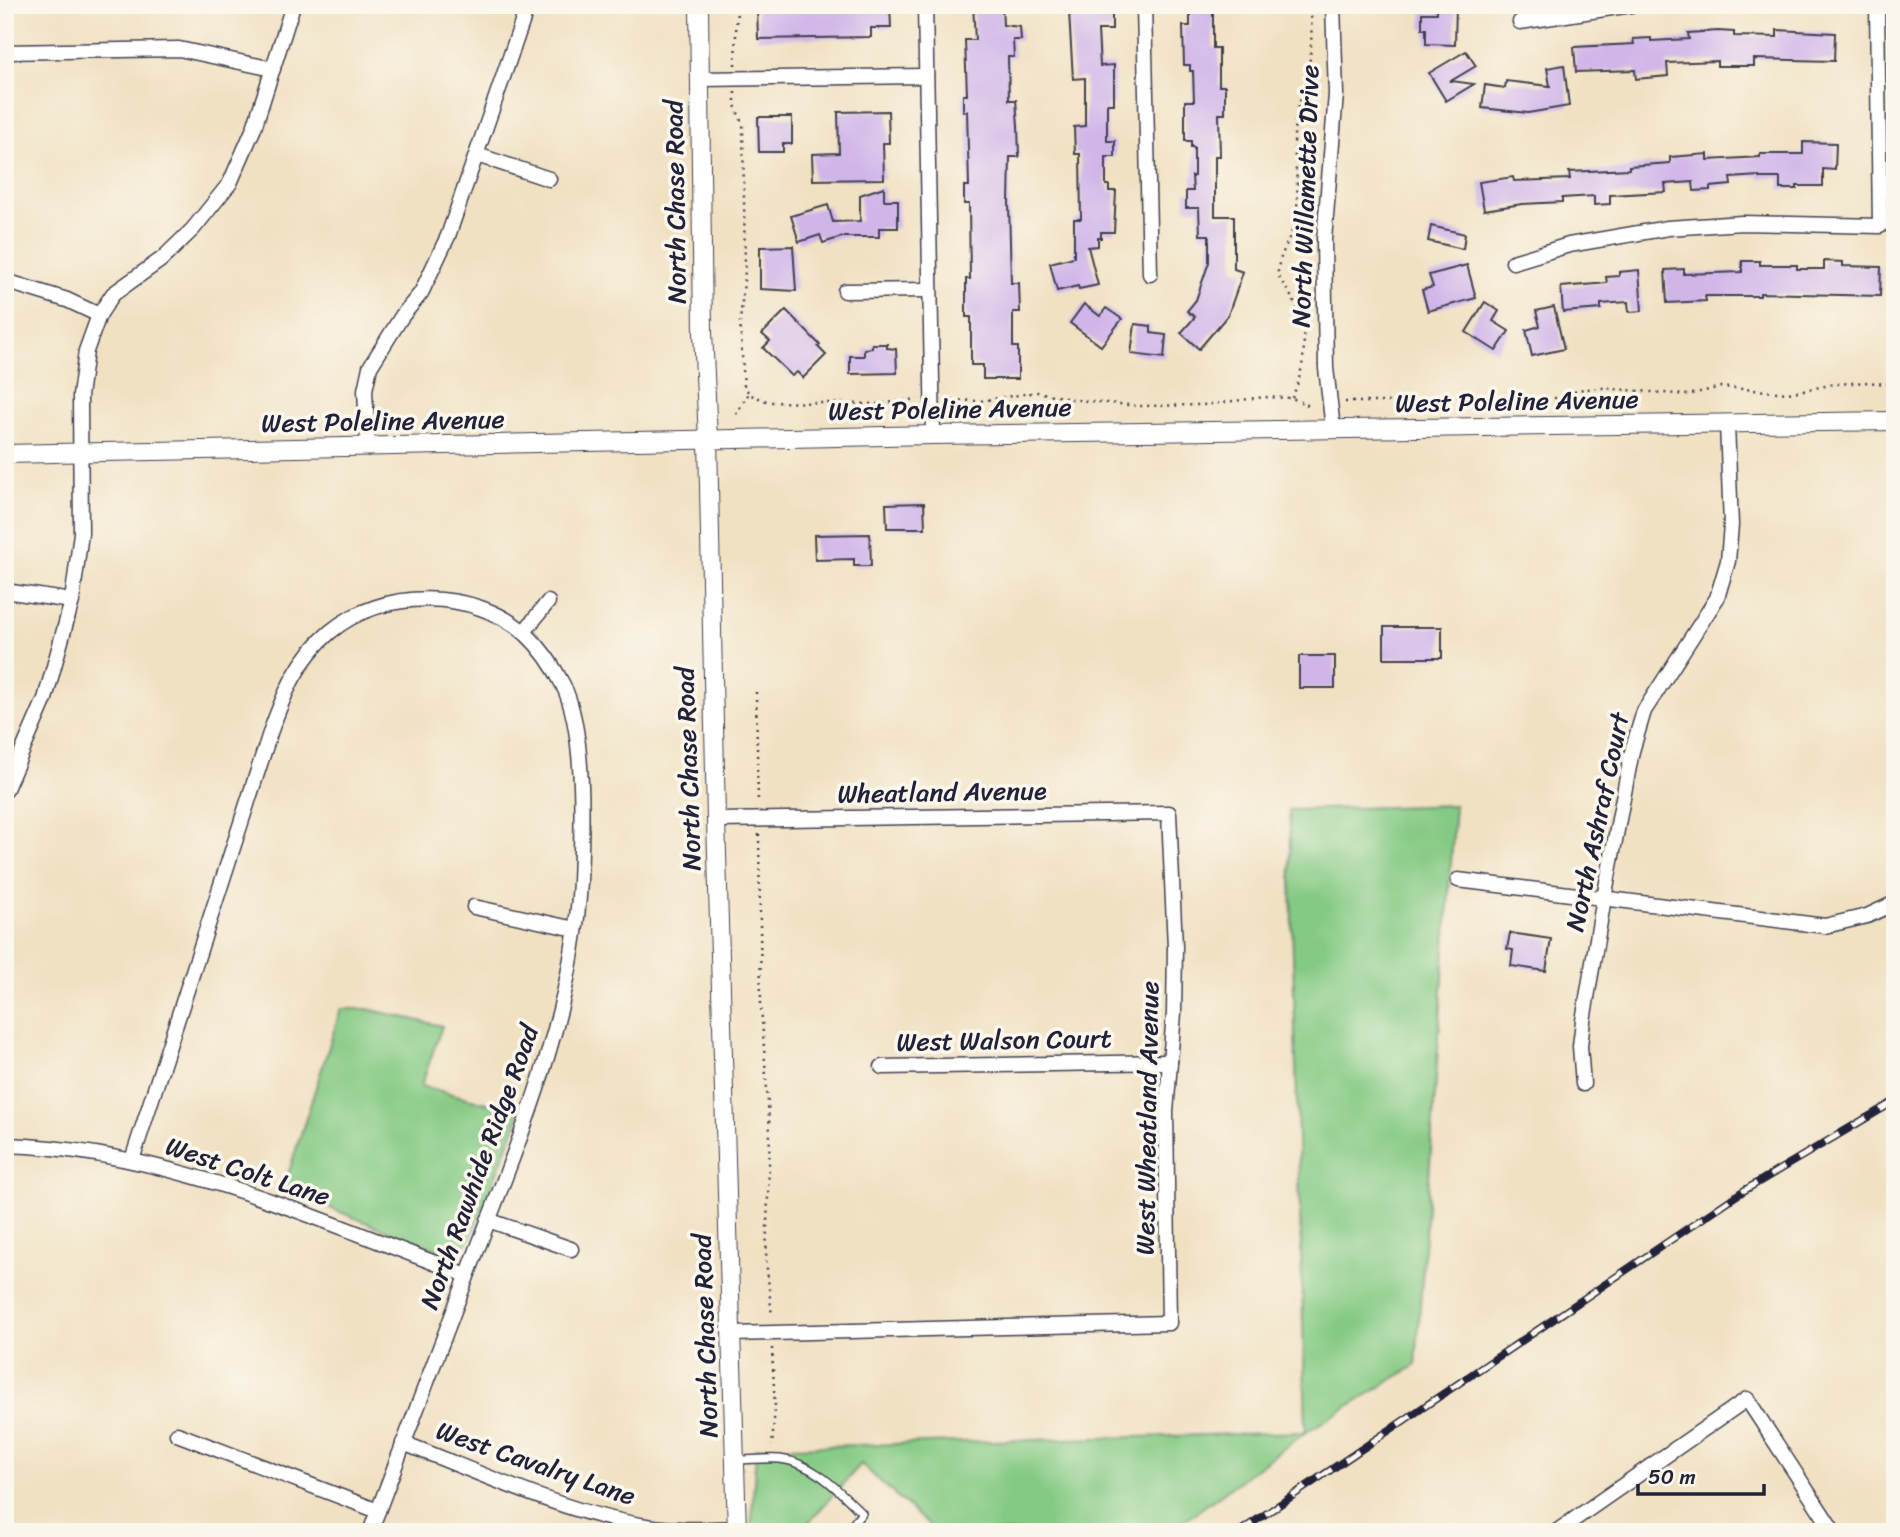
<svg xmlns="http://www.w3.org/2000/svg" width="1900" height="1537" font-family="Sriracha,sans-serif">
  <rect width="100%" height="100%" fill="#fbf7ec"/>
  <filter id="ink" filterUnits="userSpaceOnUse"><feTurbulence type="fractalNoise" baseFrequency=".0143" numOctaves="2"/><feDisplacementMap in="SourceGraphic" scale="14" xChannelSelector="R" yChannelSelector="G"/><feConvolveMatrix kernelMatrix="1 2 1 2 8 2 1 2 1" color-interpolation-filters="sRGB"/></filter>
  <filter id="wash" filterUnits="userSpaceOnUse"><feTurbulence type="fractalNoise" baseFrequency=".00686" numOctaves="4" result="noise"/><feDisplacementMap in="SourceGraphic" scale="28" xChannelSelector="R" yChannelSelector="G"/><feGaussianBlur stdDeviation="1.57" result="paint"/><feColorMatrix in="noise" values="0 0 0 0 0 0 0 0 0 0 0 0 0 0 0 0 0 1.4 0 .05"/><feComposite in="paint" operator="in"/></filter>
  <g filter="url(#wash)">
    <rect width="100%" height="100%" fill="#f1e1c3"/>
    <g fill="#85ca84" stroke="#547660" stroke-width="2">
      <path d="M1455,805L1416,1365L1306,1432L1169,1532H936L861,1464L800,1532H751L756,1448L1306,1432L1289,810Z"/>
      <path d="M341,1009H367L442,1026L421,1086L521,1112L471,1238C463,1250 454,1254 440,1251L283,1190Z"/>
    </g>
    <g id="blocks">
      <g fill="#d0b5e9">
        <path d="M757,5H890L891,28H871V37L758,39Z"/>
        <path d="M973,5H1002L1003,25L1020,27L1021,40H1013L1014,57H1008L1009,100H1016L1018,126L1019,157H1010L1009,203L1011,283H1019L1020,312H1013V347H1018V379H983V365H971V317H966V279H970L969,204H964V186H969L967,111H963V95H967L965,40H975Z"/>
        <path d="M1084,5H1107L1108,12H1112V30H1098L1100,66L1114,65V104H1107V141H1115V157H1106V185H1109V191H1116L1114,232H1101V238H1098V246L1088,247L1098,285L1079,289L1078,286L1057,291L1050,263L1074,257V219H1081L1080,154H1075L1074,127L1085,126V78L1073,79L1069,12H1084Z"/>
        <path d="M1437,5H1456L1455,45L1426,44V29H1422V13H1437Z"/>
        <path d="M1190,10H1213V48H1219V86H1225V114H1219L1220,156H1215V216H1234V269L1243,272L1228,315L1199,349L1181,333L1195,317L1187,311L1196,300L1209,262V235H1200L1199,208H1186V191H1193L1192,176H1194V147H1191V141H1185V101H1194L1193,71H1190V65H1184L1183,26H1190Z"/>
        <path d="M1777,30L1835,33L1834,61L1754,59V66H1717V61L1667,63L1668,76L1636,79L1635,70L1576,72L1574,47L1634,44L1633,39L1651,38V41L1689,39L1688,33L1718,31L1734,32V36L1777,37Z"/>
        <path d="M1466,51L1476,66L1451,81L1474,84L1446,101L1429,73Z"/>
        <path d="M1564,65L1569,106L1528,113L1482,108L1485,85L1505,88L1506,81L1550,86L1547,68Z"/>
        <path d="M888,111L889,143H883L884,179L813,180L812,154L839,153L838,112Z"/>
        <path d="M758,117H792V144H783V152H759Z"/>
        <path d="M1803,142L1836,143L1835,170L1823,169V186H1797V189H1780V178H1759V176L1730,178L1731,185L1710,187V190L1694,191L1693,182L1665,184L1666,192L1610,195V204L1594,205V196L1562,198V202L1522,204L1484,210L1479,182L1513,177L1514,181L1570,179L1569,172L1629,169V166L1670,163V157L1708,154V160L1760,157V154H1803Z"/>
        <path d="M884,187V200H898V228H879V237H842L823,243L820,235L799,242L791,216L828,205L833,222L860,221V195Z"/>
        <path d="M1431,226L1465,234L1463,249L1428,241Z"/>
        <path d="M793,246L796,291L760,289V247Z"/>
        <path d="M1742,261H1760V265H1797V269H1824V261L1843,262V266L1881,267L1880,296L1760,293V296H1705L1706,301L1667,303L1665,270L1684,269V274L1742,272Z"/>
        <path d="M1467,265L1476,298L1428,311L1422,290L1433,287L1429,275Z"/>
        <path d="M1639,270L1642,311L1629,312L1628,302L1601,304V309L1563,312L1561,287L1607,283L1606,277L1619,276V272Z"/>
        <path d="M1485,302L1499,311L1493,321L1509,331L1496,351L1466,332Z"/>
        <path d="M1084,304L1100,316L1106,308L1122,319L1101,346L1070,323Z"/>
        <path d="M1554,307L1564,349L1532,356L1526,330L1540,326L1536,311Z"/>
        <path d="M786,310L820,345L818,347L826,355L803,378L797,372L792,376L763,348L770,341L762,334Z"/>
        <path d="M1135,324L1151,326V333L1166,335L1164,358L1131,354Z"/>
        <path d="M872,344H887V348L896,349L897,373L850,374V356H864V349L872,348Z"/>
        <path d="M924,503L925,528H887L886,504Z"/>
        <path d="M870,534L871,566H854V559L815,560L814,535Z"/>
        <rect x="1384" y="627" width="58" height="31"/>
        <rect x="1299" y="656" width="36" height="32"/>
        <path d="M1510,933L1551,939L1546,971L1511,966L1513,950L1507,949Z"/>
      </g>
    </g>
  </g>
  <g filter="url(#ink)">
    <use href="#blocks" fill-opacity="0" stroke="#413f4f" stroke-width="2"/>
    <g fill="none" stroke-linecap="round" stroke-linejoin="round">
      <g stroke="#413f4f" stroke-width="10">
        <path id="service" d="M736,1460C750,1460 766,1458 780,1459C814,1463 839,1491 862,1513L846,1532"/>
      </g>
      <g stroke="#413f4f" stroke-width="17">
        <g id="minor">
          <path d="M925,5L933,435"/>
          <path d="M1144,5L1150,274"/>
          <path d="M1520,22L1631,5"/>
          <path d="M5,52L179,49L273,69"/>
          <path d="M700,79L926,76"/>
          <path d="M477,155L549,179"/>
          <path d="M1513,262L1569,245L1668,228L1742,223L1880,226L1877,5"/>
          <path d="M5,281L67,300L99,315"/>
          <path d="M845,291L929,290"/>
          <path d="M1333,429L1326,368L1324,240L1336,94L1333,5"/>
          <path d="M368,448L365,390L370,367L402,316L421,293L448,236L528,5"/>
          <path d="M5,591L72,601"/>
          <path d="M524,632L548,602"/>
          <path d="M5,791L45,699L72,601L81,533L80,396L86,351L99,315L113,294L162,259L193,229L230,183L254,128L293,5"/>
          <path d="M716,820L1169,813L1175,947L1174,1013L1166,1112L1169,1323L730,1334"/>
          <path d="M1458,880L1825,926L1867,916L1895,903"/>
          <path d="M474,907L575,929"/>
          <path d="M882,1067L1170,1062"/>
          <path d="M1583,1084L1580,1046L1583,1021L1604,898L1632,751L1644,711L1717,598L1728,561L1731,525L1727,424"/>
          <path d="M5,1145C167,1149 317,1220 467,1275"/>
          <path d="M132,1160L271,730C285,692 298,659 330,632C382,588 474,588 526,634C541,648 554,667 563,685C586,731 582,830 580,882C573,1012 523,1130 477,1250C441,1344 406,1438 370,1532"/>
          <path d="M488,1220L571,1249"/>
          <path d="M177,1434L378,1511"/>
          <path d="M403,1443C481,1473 565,1513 646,1526C676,1531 707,1529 737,1528"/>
          <path d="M1556,1532L1747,1399L1834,1532"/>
        </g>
      </g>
      <g stroke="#413f4f" stroke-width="20">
        <g id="tertiary">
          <path d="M699,5L703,332L708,439L716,820L737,1532"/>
          <path d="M5,454L933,435L1895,421"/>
        </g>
      </g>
      <g stroke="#413f4f" stroke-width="2.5" stroke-dasharray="2 5" stroke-linecap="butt">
        <path d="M735,65L737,5"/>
        <path d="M735,92V105L743,126L745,271L740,322L744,387L751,395L769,402L877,404L918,399"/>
        <path d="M1292,398C1306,365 1309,333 1293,300C1289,291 1279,281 1278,272C1277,258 1294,234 1296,216C1301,185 1291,153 1295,121C1296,107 1304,94 1307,80C1311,56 1313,29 1310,5"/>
        <path d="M946,400L979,401L1038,392L1077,400L1140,406L1203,405L1264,397L1292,398L1307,405L1313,404"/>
        <path d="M1345,402H1399L1461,396L1532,402L1549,400L1583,389L1603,388L1688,395L1721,387L1788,393L1836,384L1868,382L1895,385"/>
        <path d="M736,414L749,393"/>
        <path d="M756,692L758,803"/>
        <path d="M759,834L761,1006L770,1132L766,1260L772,1316"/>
        <path d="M772,1348L775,1407L772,1446"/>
      </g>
      <use href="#service" stroke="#fff" stroke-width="7"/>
      <use href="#minor" stroke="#fff" stroke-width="14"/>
      <use href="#tertiary" stroke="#fff" stroke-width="18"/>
      <g stroke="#22223b" stroke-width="8">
        <path id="rail" d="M1239,1532L1740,1193L1895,1101"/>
      </g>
      <use href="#rail" stroke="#fbf7ec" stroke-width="5" stroke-dasharray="16" stroke-linecap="butt"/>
    </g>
  </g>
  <g text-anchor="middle" stroke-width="7" stroke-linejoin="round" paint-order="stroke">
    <g font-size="26" fill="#22223b" stroke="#fbf7ec">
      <text transform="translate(1305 196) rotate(-88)" y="9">North Willamette Drive</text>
      <text transform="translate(675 202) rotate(-91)" y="9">North Chase Road</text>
      <text transform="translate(1517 401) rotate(-1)" y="9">West Poleline Avenue</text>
      <text transform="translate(950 409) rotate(-1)" y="9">West Poleline Avenue</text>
      <text transform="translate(383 421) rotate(-1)" y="9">West Poleline Avenue</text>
      <text transform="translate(688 769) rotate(-92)" y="9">North Chase Road</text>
      <text transform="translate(942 792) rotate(-1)" y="9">Wheatland Avenue</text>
      <text transform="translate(1597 822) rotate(-78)" y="9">North Ashraf Court</text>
      <text transform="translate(1004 1040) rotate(-1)" y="9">West Walson Court</text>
      <text transform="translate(1147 1118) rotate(-89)" y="9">West Wheatland Avenue</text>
      <text transform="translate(479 1167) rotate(-70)" y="9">North Rawhide Ridge Road</text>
      <text transform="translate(248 1171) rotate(18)" y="9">West Colt Lane</text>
      <text transform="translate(705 1336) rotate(-92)" y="9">North Chase Road</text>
      <text transform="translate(536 1463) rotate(19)" y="9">West Cavalry Lane</text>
    </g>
  </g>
  <rect width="1900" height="1537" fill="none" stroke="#fbf7ec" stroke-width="28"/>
  <path d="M1638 1484v10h126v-10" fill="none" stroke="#22223b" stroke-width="3.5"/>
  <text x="1648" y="1484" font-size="21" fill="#22223b" stroke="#fbf7ec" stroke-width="5" paint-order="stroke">50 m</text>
</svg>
